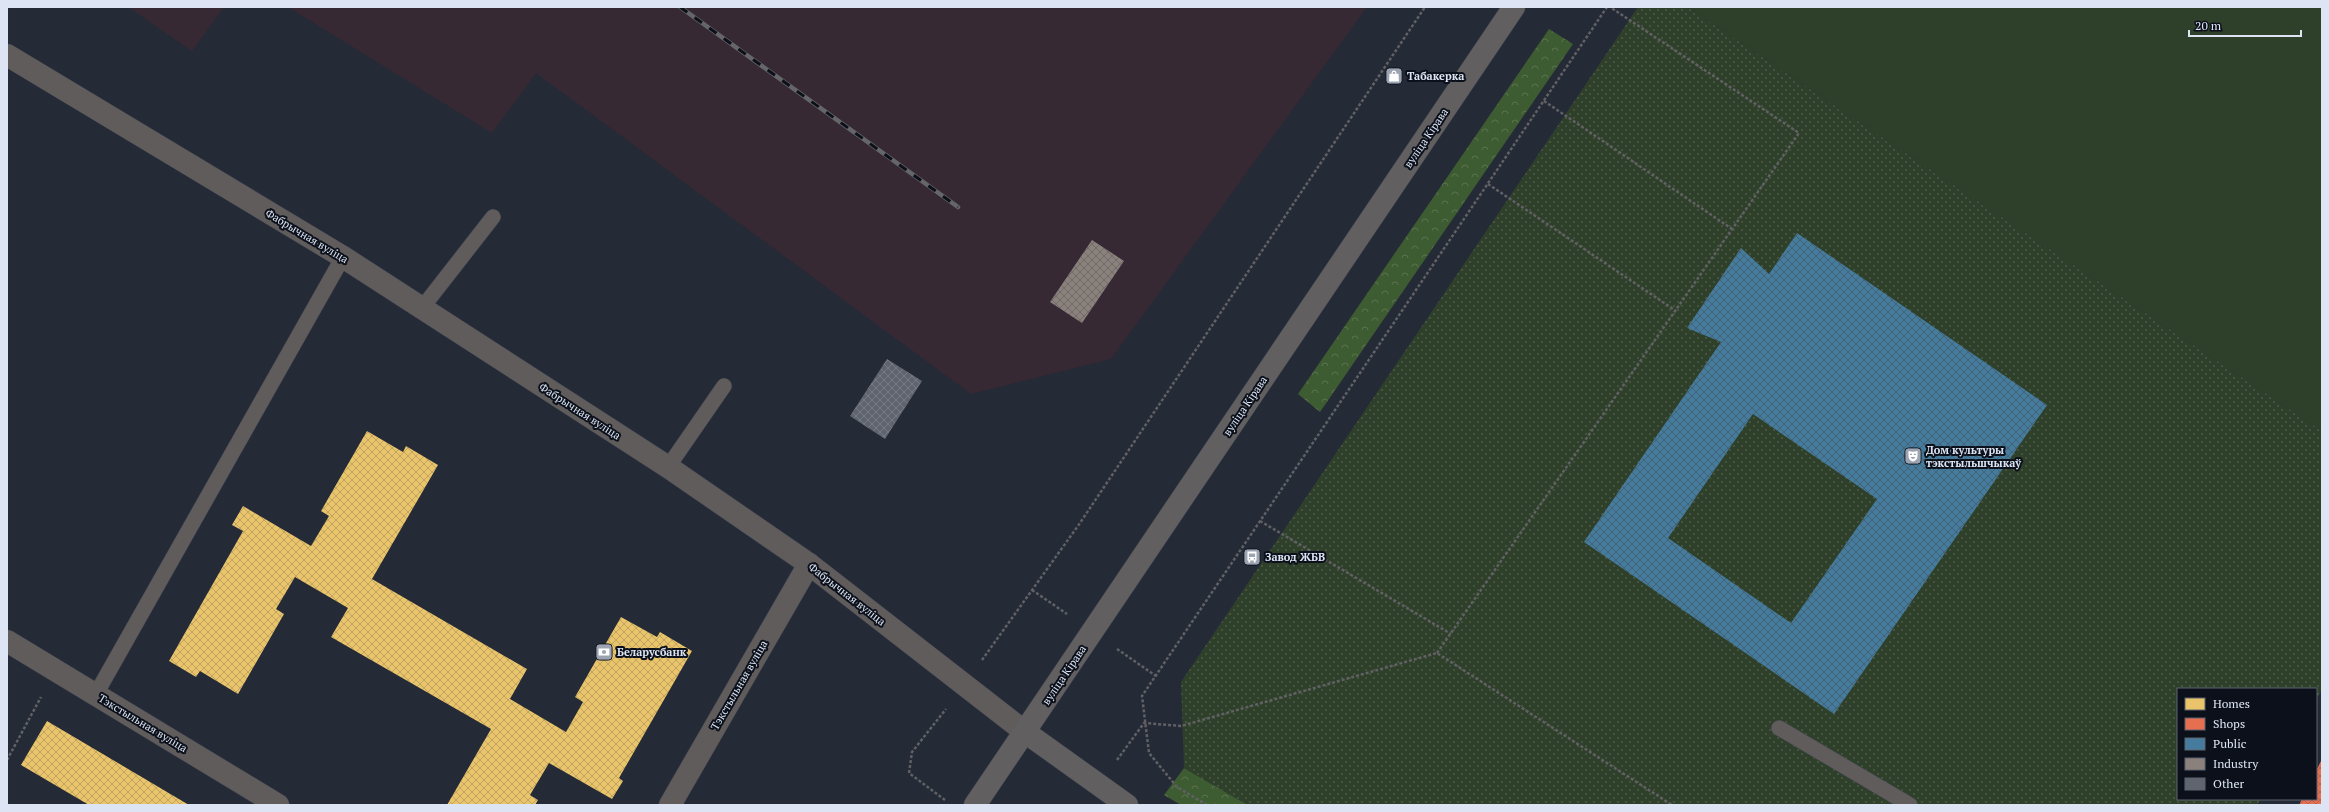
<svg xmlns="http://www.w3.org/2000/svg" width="2329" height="812" font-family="'PT Serif',serif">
  <defs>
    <pattern id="forest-crowns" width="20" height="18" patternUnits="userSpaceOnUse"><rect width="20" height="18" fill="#3d5c31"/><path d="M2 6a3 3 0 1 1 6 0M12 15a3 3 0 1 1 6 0" fill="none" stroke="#59734f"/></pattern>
    <pattern id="park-dots" width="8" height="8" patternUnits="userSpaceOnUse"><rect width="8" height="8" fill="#2f402a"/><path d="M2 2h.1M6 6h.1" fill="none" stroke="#4d5b4a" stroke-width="1.8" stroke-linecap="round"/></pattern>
    <pattern id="homes-cross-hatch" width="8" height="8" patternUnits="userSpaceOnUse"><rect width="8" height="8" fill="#e9c46a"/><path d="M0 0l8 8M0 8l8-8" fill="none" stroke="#bfa462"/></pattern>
    <pattern id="shops-cross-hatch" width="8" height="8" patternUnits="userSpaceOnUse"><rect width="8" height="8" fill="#e76f51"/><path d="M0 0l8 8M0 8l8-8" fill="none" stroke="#b6624f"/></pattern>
    <pattern id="public-cross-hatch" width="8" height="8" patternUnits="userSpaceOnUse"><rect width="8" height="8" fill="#457b9d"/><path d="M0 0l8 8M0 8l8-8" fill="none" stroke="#446377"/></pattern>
    <pattern id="industry-cross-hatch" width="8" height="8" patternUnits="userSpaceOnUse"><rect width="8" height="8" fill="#8a817c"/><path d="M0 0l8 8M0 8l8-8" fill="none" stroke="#716c6a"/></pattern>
    <pattern id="building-cross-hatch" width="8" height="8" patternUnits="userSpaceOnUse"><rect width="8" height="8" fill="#5f646f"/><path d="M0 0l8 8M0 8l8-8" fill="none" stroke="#767a84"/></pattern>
  </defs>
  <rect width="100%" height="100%" fill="#242a36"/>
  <g fill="#362933">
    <path d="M128,7H224L192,51Z"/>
    <path d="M288,7H1367L1111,359L971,394L536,73L492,133Z"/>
  </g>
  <path fill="#2f402a" d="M1687,7H2322V431Z"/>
  <g fill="url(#forest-crowns)">
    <path d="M1549,29L1573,44L1320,412L1298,394Z"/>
    <path d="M1184,768L1248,805H1181L1164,795Z"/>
  </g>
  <path fill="url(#park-dots)" d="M1638,7H1687L2322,431V690L2316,700V689H2178V799H2261L2257,805H1248L1184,768L1181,682Z"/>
  <g fill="url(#homes-cross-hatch)">
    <path d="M367,431L403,452L406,446L438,465L372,579L527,669L510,699L566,732L583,702L575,697L621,617L657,637L660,632L692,651L619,778L623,781L612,799L549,763L530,795L538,800L535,805H447L491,729L331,637L348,608L295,577L276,609L284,614L238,694L200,671L196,677L169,661L243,531L232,525L243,506L311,546L329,516L321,511Z"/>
    <path d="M47,721L189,805H89L21,765Z"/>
  </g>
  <path fill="url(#shops-cross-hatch)" d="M2322,759V805H2299L2302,799H2316V771Z"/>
  <path fill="url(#public-cross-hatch)" fill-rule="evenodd" d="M1797,233L2047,405L1834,714L1584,542L1721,342L1687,328L1741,248L1769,274ZM1753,414L1877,499L1791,623L1668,538Z"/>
  <path fill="url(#industry-cross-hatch)" d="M1092,240L1124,261L1082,323L1050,302Z"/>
  <path fill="url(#building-cross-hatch)" d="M887,359L922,381L885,439L850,416Z"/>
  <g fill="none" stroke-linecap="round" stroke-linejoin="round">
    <g stroke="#40454f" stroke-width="16">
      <g id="service">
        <path d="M422,308L493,217"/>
        <path d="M668,467L724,386"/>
        <path d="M96,694L343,257"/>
        <path d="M1779,728L1910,805"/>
      </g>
    </g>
    <g stroke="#40454f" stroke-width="23">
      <g id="minor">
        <path d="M7,55L343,257L668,467L809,564L1025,732"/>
        <path d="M7,641L278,805"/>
        <path d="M670,805L809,564"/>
      </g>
    </g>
    <g stroke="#40454f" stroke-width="23">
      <g id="secondary">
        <path d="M1025,732L1127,805"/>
        <path d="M975,805L1514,7"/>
      </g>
    </g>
    <g stroke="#616064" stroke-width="2.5" stroke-dasharray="3 2" stroke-linecap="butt">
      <path d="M1544,101L1732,229"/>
      <path d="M1488,184L1676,311"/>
      <path d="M1260,521L1451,634"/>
      <path d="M1032,590L1067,614"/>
      <path d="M1117,649L1156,676"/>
      <path d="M1437,653L1799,133L1610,7"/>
      <path d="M982,660L1080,523L1425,7"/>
      <path d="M7,760L41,697"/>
      <path d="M1117,760L1144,723L1181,726L1437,653L1672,805"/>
      <path d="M945,800L909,773L912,752L946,709"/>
      <path d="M1207,805L1177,787L1149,753L1142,696L1607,7"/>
    </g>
    <use href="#service" stroke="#605c5c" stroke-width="15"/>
    <use href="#minor" stroke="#605c5c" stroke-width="22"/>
    <use href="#secondary" stroke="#615f60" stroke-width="22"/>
    <g stroke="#656669" stroke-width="4.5">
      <path id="rail" d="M680,7L958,207"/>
    </g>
    <use href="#rail" stroke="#0b101a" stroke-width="3" stroke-dasharray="9" stroke-linecap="butt"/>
  </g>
  <defs>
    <g id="shop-square" transform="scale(0.9)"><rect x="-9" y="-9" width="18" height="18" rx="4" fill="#9ca4b2" stroke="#0b101a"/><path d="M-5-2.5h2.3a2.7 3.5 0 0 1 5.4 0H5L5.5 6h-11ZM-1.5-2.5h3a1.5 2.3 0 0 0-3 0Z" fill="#fff"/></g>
    <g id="theatre-square" transform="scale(0.9)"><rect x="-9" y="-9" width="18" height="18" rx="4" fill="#9ca4b2" stroke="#0b101a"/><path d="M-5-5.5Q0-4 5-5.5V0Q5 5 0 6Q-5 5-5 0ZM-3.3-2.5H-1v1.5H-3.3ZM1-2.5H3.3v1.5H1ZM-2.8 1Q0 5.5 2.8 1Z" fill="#fff"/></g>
    <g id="bus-square" transform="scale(0.9)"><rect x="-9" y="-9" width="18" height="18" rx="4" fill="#9ca4b2" stroke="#0b101a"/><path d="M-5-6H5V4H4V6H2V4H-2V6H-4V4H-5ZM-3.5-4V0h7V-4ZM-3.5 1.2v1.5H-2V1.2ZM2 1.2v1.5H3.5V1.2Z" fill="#fff"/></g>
    <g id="bank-square" transform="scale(0.9)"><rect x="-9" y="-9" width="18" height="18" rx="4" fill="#9ca4b2" stroke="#0b101a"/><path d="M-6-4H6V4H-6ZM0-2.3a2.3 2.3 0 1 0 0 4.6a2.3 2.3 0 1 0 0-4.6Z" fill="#fff"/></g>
  </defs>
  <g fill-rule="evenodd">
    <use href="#shop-square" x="1394" y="76"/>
    <use href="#theatre-square" x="1913" y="456"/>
    <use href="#bus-square" x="1252" y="557"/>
    <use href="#bank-square" x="604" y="652"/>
  </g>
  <g text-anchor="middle" stroke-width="4" stroke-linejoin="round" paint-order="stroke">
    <g font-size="11" font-weight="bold" fill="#dde5f4" stroke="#0b101a" text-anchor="start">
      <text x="1407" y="80">Табакерка</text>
      <text x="1926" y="454">Дом культуры<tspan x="1926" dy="13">тэкстыльшчыкаў</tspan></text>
      <text x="1265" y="561">Завод ЖБВ</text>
      <text x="617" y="656">Беларусбанк</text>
    </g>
    <g font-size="11" fill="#dde5f4" stroke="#0b101a">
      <text transform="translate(1426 138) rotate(-56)" y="4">вуліца Кірава</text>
      <text transform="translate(307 236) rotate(31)" y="4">Фабрычная вуліца</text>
      <text transform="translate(1245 406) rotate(-56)" y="4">вуліца Кірава</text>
      <text transform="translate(580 411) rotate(33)" y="4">Фабрычная вуліца</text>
      <text transform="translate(847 594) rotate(38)" y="4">Фабрычная вуліца</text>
      <text transform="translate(1064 675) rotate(-56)" y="4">вуліца Кірава</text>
      <text transform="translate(739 685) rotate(-60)" y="4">Тэкстыльная вуліца</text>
      <text transform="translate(143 723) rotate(31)" y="4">Тэкстыльная вуліца</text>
    </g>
  </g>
  <rect width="2329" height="812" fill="none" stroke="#dde5f4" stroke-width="16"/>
  <rect x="2177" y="688" width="140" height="112" fill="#0b101a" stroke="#5f6571"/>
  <rect x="2185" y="698" width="20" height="12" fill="#e9c46a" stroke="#5f6571"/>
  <text x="2213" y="708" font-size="12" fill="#dde5f4">Homes</text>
  <rect x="2185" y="718" width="20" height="12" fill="#e76f51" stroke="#5f6571"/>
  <text x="2213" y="728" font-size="12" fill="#dde5f4">Shops</text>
  <rect x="2185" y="738" width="20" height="12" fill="#457b9d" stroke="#5f6571"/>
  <text x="2213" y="748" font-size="12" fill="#dde5f4">Public</text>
  <rect x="2185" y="758" width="20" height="12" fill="#8a817c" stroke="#5f6571"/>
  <text x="2213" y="768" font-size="12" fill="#dde5f4">Industry</text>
  <rect x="2185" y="778" width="20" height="12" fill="#5f646f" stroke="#5f6571"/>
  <text x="2213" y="788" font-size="12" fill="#dde5f4">Other</text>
  <path d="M2189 30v6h112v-6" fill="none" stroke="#dde5f4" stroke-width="2"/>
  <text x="2195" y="30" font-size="12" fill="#dde5f4" stroke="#0b101a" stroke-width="3" paint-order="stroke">20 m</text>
</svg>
